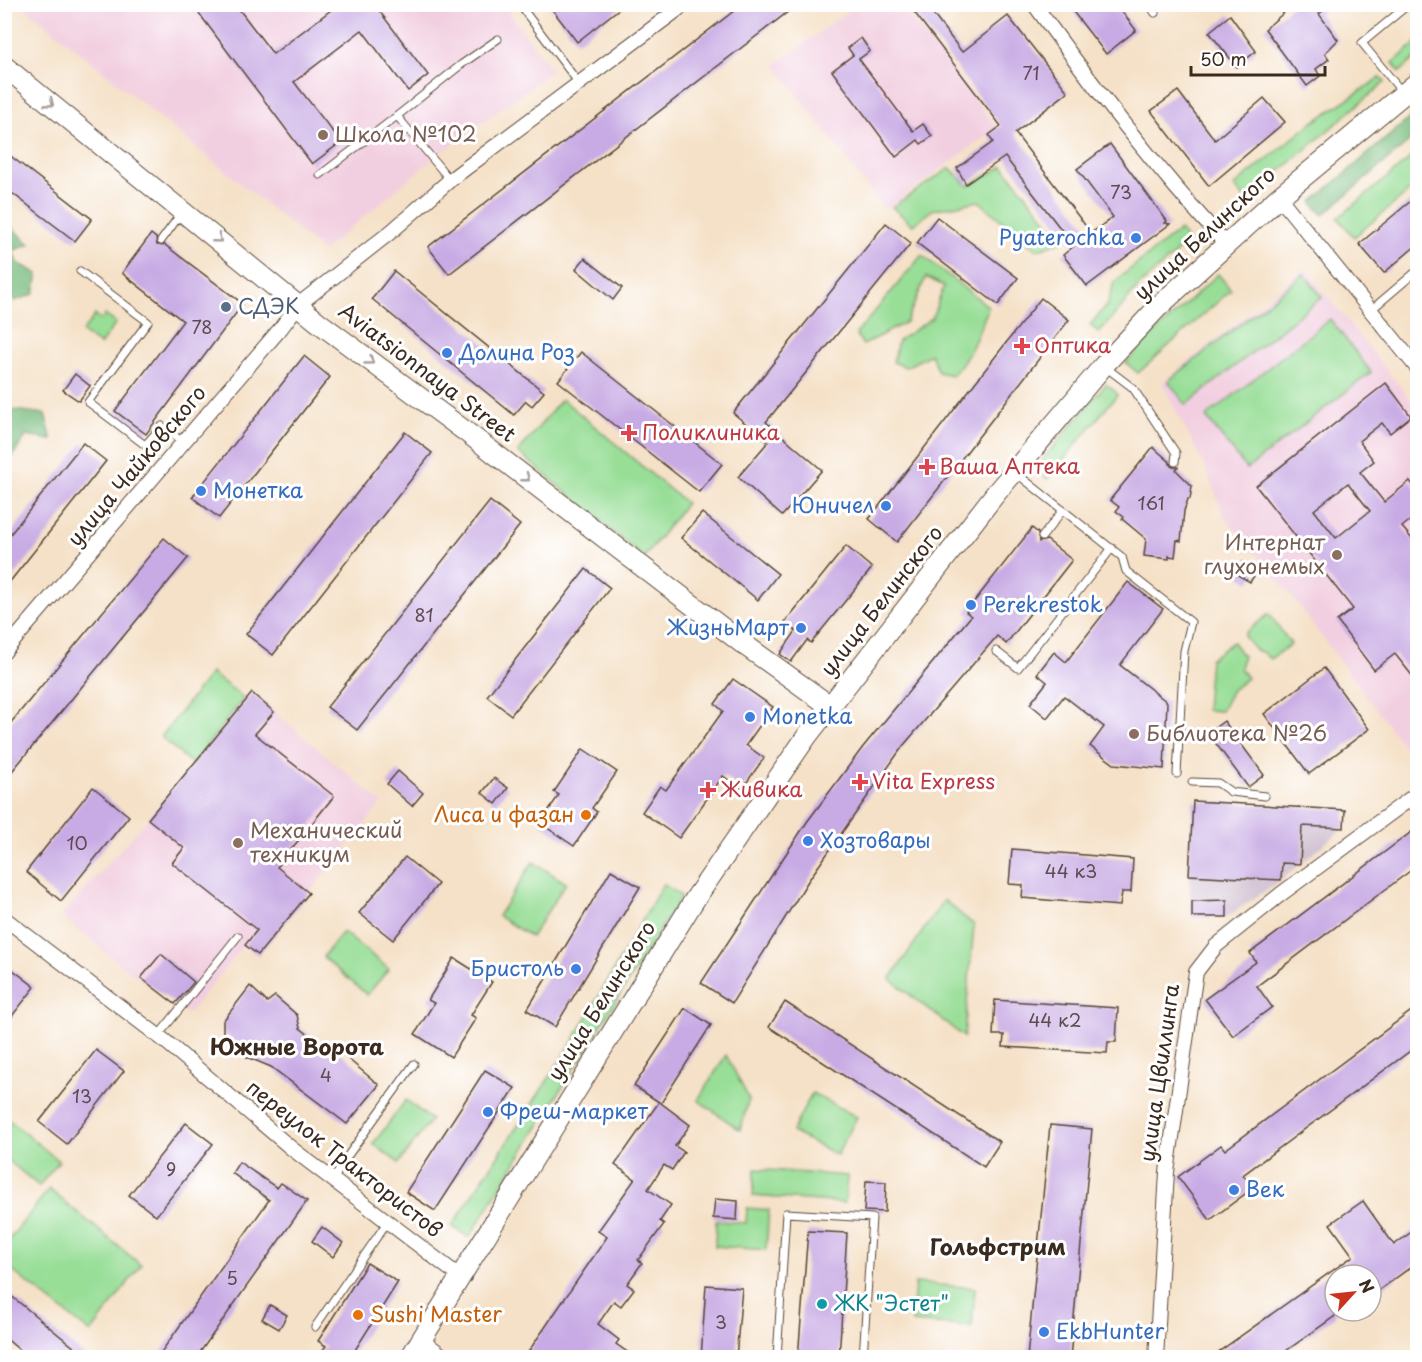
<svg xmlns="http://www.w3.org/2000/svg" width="1422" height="1362" font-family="'Playpen Sans',sans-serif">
  <rect width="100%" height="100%" fill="#fff"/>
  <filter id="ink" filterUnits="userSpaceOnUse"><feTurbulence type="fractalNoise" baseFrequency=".0167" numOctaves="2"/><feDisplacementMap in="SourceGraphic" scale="12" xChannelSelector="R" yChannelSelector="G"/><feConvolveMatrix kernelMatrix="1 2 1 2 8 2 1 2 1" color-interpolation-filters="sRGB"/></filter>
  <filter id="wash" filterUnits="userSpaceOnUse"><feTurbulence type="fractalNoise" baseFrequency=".008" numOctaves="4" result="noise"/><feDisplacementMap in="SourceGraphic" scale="24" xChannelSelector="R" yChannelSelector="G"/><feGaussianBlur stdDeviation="1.35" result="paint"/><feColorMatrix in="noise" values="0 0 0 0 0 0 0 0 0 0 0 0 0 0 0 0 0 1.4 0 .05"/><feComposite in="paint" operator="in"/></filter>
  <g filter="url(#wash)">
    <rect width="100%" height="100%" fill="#f5e1c7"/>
    <g fill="#f2cfe0">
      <path d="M22,5H504L552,71L433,159L323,251Z"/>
      <path d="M856,5H882L884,7L887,5H902L997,128L885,210L775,65Z"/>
      <path d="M1305,268L1417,408V764L1289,593L1224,516L1205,467L1162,383Z"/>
      <path d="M252,693L382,803L258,955L244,945L188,1014L141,978L131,973L61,916L148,819Z"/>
    </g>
    <path fill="#cfbdcf" d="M1193,801L1345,810L1344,828L1281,880L1227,917H1192L1189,875Z"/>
    <g fill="#98de97" stroke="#6a845a" stroke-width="1.5">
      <path d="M1417,42V57L1400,72L1393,63Z"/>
      <path d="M1380,78L1385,82L1246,200L1234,186L1310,124Z"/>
      <path d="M1417,153V185L1354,237L1338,218Z"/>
      <path d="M1003,166L1063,241L1036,250L979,201L932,210L913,225L892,207L950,168L968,186Z"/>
      <path d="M1180,230L1188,242L1140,285L1099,333L1090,325L1108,304L1114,282Z"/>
      <path d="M922,255L989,307C976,336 974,352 952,375L938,372L931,354L906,367L893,362L898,341L932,318L944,286L926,277L906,322L863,345L856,334Z"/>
      <path d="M1218,274L1231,290L1138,373L1126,363L1141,346Z"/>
      <path d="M1304,274L1322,297L1186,405L1168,381Z"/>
      <path d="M95,315L101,320L105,315L116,323L100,345L82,332Z"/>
      <path d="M1330,319L1371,372L1247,469L1206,417Z"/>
      <path d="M1106,384L1118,394L1047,479L1035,469Z"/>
      <path d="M562,399L686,503L644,558L518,452Z"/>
      <path d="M1269,614L1291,644L1270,659L1262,652L1256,651L1244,636L1246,632Z"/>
      <path d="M1233,642L1243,656L1240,668L1247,678L1232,690L1221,711L1206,710L1210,659Z"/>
      <path d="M211,673L244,698L192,764L161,737Z"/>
      <path d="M533,862L566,883L531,937L498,916Z"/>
      <path d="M663,884L681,896L469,1238L452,1226L572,1043Z"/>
      <path d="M944,900L974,925L964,1037L890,979Z"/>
      <path d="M343,932L389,969L367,995L323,957Z"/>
      <path d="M726,1055L749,1099L740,1130L698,1100Z"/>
      <path d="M812,1093L857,1117L837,1155L792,1132Z"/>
      <path d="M406,1100L431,1120L399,1163L373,1144Z"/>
      <path d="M4,1116L59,1161L39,1186L5,1158Z"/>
      <path d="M755,1169L847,1176L845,1203L753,1196Z"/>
      <path d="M49,1189L141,1265L91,1333L5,1265V1245Z"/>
      <path d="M747,1208L769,1210L766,1250L715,1246L716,1221L746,1223Z"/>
      <path d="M915,1283L975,1288L972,1327L912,1322Z"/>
    </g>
    <g fill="#7abd80" stroke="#5a744f" stroke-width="1.5">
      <path d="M1417,112V135L1323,215L1312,202Z"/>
      <path d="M4,221L30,244L12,251L18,263L38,274L34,294L14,301L5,293Z"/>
      <path d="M13,410L45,414L52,440L26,436L5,467V427Z"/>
    </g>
    <g id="blocks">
      <g fill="#c8abe4" fill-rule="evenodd">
        <path d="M192,4H235L273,54L339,4H374L428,75L408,91L362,30L294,82L341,142L312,164Z"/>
        <path d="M548,4H625L577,42Z"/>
        <path d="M743,4H798L449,274L428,247Z"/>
        <path d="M908,4H925L962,52L1008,16L1068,92L1015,133L1091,233L1113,217L1077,169L1110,144L1167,221L1165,223L1170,224L1087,286L1063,255L1074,246L1005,157L966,184L957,168L993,142L989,135L1001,126Z"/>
        <path d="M1067,4H1116L1136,30L1106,54Z"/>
        <path d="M1294,4H1331L1319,14L1338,40L1325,53L1329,59L1316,69L1320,76L1307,86L1265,29Z"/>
        <path d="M1230,15L1256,51L1237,67L1209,32Z"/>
        <path d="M861,38L870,51L859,59L913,131L923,124L932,136L921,144L918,140L896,157L832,71L853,55L848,48Z"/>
        <path d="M1178,91L1215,140L1264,98L1285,122L1209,186L1151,111Z"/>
        <path d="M4,151L92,219L75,241L4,187Z"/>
        <path d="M1418,195V244L1384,273L1359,244Z"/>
        <path d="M937,217L1018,278L998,305L917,243Z"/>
        <path d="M886,223L911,243L766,422L822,470L782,516L738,477L768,442L733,413Z"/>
        <path d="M151,234L156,238L157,245H165L243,304L146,434L115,411L183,321L122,273Z"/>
        <path d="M585,258L622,288L613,300L576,269Z"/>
        <path d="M394,271L544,392L532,406L526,401L514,415L372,299Z"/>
        <path d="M1041,298L1069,320L897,542L869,519Z"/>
        <path d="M581,352L722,464L699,492L558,381Z"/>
        <path d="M304,356L330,377L219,518L192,497Z"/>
        <path d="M75,374L90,386L79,401L63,390Z"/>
        <path d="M1386,383L1411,416L1390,433L1382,423L1359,441L1374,461L1360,472L1384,502L1410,481L1418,491V514L1402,527L1418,546V683L1395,654L1374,670L1337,621L1353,609L1256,486ZM1348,483L1370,511L1336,538L1314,510Z"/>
        <path d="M405,432L432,453L273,655L246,634Z"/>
        <path d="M83,443L106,461L4,589V542Z"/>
        <path d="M1153,447L1169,461L1171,466L1178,467L1176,470L1192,486L1190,499H1188L1184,511L1181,541L1177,540L1175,557L1169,556V559L1144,556L1146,539L1122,519L1124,517L1116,511L1119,507L1110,500Z"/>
        <path d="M490,501L520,525L357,730L327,707Z"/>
        <path d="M702,513L778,574L758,600L681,538Z"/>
        <path d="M1032,528L1038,533L1039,542L1047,540L1072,560L1006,644L997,636L903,746L808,881L732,1003L701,983L807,822L863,747L971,616L966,612Z"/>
        <path d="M164,538L188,558L4,781V731Z"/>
        <path d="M846,546L872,568L811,643L807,640L791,662L780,654L796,631L785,622Z"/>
        <path d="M1243,562L1258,570L1250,582L1236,574Z"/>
        <path d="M586,569L610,588L511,715L487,696Z"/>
        <path d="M1128,582L1163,609L1120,665L1167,702L1164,769L1114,764L1090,746L1104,727L1064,696L1047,718L1030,704L1047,682L1037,674L1054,652L1066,662Z"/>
        <path d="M1324,668L1369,729L1309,774L1264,714Z"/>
        <path d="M733,679L773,707L746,745L764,758L742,789L723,776L679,838L642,812L660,786L666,790L723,711L715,704Z"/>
        <path d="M252,693L274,712L255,734L334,796L277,867L309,893L258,955L245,945L257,930L172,863L184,848L148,819Z"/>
        <path d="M1224,721L1264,775L1248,787L1208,733Z"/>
        <path d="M583,749L617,772L592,808L597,812L574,846L540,823L559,795L554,792Z"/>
        <path d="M398,771L423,793L412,806L387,784Z"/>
        <path d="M494,778L508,788L496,804L482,793Z"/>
        <path d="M93,787L129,816L61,901L26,872Z"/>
        <path d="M1193,801L1345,810L1344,828L1302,826L1300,864L1282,863L1281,880L1189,875Z"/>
        <path d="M1418,827V865L1257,986L1272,1007L1233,1036L1205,999L1256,962L1250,953Z"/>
        <path d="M1012,849L1133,859L1131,892H1122L1120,906L1022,898L1023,885L1009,884Z"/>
        <path d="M405,857L438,884L393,940L359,913Z"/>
        <path d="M611,870L640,887L555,1027L527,1010Z"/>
        <path d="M1227,900V917H1192V901Z"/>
        <path d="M161,954L194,982L175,1004L141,978Z"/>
        <path d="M454,958L492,982L471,1015L476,1018L451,1057L415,1034L434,1003L428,1000Z"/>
        <path d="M4,963L35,987L4,1026Z"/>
        <path d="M250,986L267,1002L275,996L297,1015L300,1028L335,1055L341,1053L379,1085L347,1124L271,1067L247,1057L223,1032V1021Z"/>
        <path d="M995,1000L1118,1008L1116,1042H1108L1107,1053L1003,1047L1004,1035H993Z"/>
        <path d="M785,1002L1000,1142L984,1167L769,1027Z"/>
        <path d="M1418,1006V1045L1243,1175L1253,1188L1210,1220L1178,1177L1221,1145L1225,1150Z"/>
        <path d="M685,1008L711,1025L661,1103L690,1125L675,1146L684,1152L672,1170L664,1165L648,1189L671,1205L660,1221L664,1224L638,1260L642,1263L627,1284L634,1289L621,1306L614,1301L598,1324L619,1340L616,1344L636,1358H524L607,1237L598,1231L635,1179L615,1165L659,1102L634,1086Z"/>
        <path d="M96,1050L124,1071L67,1144L39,1122Z"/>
        <path d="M485,1070L515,1088L435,1211L406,1192Z"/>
        <path d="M186,1123L213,1144L156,1216L129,1195Z"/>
        <path d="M1050,1125L1092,1129L1070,1358H1027Z"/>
        <path d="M239,1162L277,1188L281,1183L307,1201L196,1358H157L269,1200L232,1173Z"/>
        <path d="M866,1181L886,1182L885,1212L864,1211Z"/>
        <path d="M715,1199L738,1201L737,1220L713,1218Z"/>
        <path d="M1363,1201L1394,1245L1418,1227V1262L1371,1296V1275H1335V1316L1276,1358H1210L1353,1256L1330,1224Z"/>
        <path d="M322,1227L343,1243L333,1257L312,1241Z"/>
        <path d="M808,1231L847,1233L839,1358H798Z"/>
        <path d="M367,1263L398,1282L350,1358H316L326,1346L318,1341Z"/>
        <path d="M706,1285L742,1288L736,1358H701Z"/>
        <path d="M4,1290L87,1358H29L4,1337Z"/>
        <path d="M270,1305L287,1315L279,1329L262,1319Z"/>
      </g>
    </g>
  </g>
  <g filter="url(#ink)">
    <use href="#blocks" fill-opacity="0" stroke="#574537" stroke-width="1.5"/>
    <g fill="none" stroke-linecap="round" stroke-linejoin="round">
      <g stroke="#574537" stroke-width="9">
        <g id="lane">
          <path d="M519,4L578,82"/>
          <path d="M1149,4L1155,13"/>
          <path d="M1402,92L1362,43L1409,4"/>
          <path d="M320,175L397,116"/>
          <path d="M450,180L397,116L462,64L498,39"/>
          <path d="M161,241L182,212"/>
          <path d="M80,271L148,322L88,402L145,445L162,426L184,443"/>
          <path d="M1371,310L1418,270"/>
          <path d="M1104,366L1133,388L1176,453L1175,462"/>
          <path d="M1016,473L1122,557L1126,571L1191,622L1184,651L1177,774"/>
          <path d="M1042,537L1063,510"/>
          <path d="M996,651L1018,668L1112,548"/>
          <path d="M1192,782L1218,783L1231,792L1265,796"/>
          <path d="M158,1036L238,936"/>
          <path d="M333,1180L349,1154L414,1064"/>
          <path d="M315,1327L388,1221"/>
          <path d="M777,1358L786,1213L872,1218L863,1358"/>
        </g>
      </g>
      <g stroke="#574537" stroke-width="16">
        <g id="street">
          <path d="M1034,4C1094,87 1156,169 1226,244"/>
          <path d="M1279,197L1418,369"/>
          <path d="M4,652L281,328L298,305L392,231L450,180L685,4"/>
          <path d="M4,918L165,1041L291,1148L459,1276"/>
          <path d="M420,1339L446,1358"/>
          <path d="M1156,1358L1167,1172L1196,972L1216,946L1281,894L1418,793"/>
        </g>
      </g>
      <g stroke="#574537" stroke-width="22">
        <g id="secondary">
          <path d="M4,66L318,322L473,437L742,643L830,706"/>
          <path d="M410,1358L695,899L807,736L996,493L1104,365L1159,306L1279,197L1418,82"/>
        </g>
      </g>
      <use href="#lane" stroke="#fff" stroke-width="7"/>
      <use href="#street" stroke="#fff" stroke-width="14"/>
      <use href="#secondary" stroke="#fff" stroke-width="20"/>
    </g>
    <defs><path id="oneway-chevron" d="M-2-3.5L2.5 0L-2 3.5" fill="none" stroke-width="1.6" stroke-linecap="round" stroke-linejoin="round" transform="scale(1.5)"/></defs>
    <g stroke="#a79f9a">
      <use href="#oneway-chevron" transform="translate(50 103) rotate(39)"/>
      <use href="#oneway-chevron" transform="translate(218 239) rotate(39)"/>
      <use href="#oneway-chevron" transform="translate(370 361) rotate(36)"/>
      <use href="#oneway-chevron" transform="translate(526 478) rotate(38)"/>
    </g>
  </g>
  <g fill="#8d6e63" stroke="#fff" stroke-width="2">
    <circle cx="323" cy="135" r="6"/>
    <circle cx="1337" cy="555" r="6"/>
    <circle cx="1134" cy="734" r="6"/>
    <circle cx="238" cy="843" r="6"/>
  </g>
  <g fill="#3f7fe0" stroke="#fff" stroke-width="2">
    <circle cx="1136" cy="238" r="6"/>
    <circle cx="447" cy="353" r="6"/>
    <circle cx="201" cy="491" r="6"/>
    <circle cx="886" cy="506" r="6"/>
    <circle cx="971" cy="605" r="6"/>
    <circle cx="801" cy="628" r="6"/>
    <circle cx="750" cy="717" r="6"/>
    <circle cx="808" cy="841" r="6"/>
    <circle cx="576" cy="969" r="6"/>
    <circle cx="488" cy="1112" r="6"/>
    <circle cx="1234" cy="1190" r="6"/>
    <circle cx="1044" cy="1332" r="6"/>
  </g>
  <circle fill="#5c6f8a" stroke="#fff" stroke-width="2" cx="226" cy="307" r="6"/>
  <g fill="#e0444e" stroke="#fff" stroke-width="2">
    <path d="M1019 337h6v6h6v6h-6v6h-6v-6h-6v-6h6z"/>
    <path d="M626 424h6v6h6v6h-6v6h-6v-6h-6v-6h6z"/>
    <path d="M924 458h6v6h6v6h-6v6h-6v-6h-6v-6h6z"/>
    <path d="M857 773h6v6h6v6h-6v6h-6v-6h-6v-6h6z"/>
    <path d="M705 781h6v6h6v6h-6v6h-6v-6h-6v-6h6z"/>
  </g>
  <g fill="#e8710a" stroke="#fff" stroke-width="2">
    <circle cx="586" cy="815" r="6"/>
    <circle cx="358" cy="1315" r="6"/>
  </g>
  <circle fill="#0f9aa8" stroke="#fff" stroke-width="2" cx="822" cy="1304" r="6"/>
  <g text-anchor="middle" stroke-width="6" stroke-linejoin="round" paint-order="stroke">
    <g font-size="18" fill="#5e4a50">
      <text x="1031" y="80">71</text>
      <text x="1121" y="199">73</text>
      <text x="202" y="334">78</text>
      <text x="1151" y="510">161</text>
      <text x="424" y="622">81</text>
      <text x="77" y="850">10</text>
      <text x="1071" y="878">44 к3</text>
      <text x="1055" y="1027">44 к2</text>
      <text x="326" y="1082">4</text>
      <text x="82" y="1103">13</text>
      <text x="171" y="1176">9</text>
      <text x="232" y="1285">5</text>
      <text x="721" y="1329">3</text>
    </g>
    <g font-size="21" fill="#785e54" stroke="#fff" text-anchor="start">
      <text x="335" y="142">Школа №102</text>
      <text x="1325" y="550" text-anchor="end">Интернат<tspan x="1325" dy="24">глухонемых</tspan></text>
      <text x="1146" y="741">Библиотека №26</text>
      <text x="250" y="838">Механический<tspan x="250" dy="24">техникум</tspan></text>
    </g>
    <g font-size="21" fill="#3b2a1e" stroke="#fff">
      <text transform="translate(1205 234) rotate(-43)" y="7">улица Белинского</text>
      <text transform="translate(427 373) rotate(37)" y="7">Aviatsionnaya Street</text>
      <text transform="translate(137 466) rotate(-50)" y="7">улица Чайковского</text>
      <text transform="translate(882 601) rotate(-52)" y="7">улица Белинского</text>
      <text transform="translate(602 1001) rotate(-58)" y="7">улица Белинского</text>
      <text transform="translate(1160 1073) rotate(-82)" y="7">улица Цвиллинга</text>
      <text transform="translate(344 1159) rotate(38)" y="7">переулок Трактористов</text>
    </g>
    <g font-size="21" fill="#366cbe" stroke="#fff" text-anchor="start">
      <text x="1124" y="245" text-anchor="end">Pyaterochka</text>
      <text x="459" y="360">Долина Роз</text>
      <text x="213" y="498">Монетка</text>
      <text x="874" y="513" text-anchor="end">Юничел</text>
      <text x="983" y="612">Perekrestok</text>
      <text x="789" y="635" text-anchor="end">ЖизньМарт</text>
      <text x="762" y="724">Monetka</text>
      <text x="820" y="848">Хозтовары</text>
      <text x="564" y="976" text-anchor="end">Бристоль</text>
      <text x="500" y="1119">Фреш-маркет</text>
      <text x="1246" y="1197">Век</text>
      <text x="1056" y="1339">EkbHunter</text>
    </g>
    <g font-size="21" fill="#4e5e75" stroke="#fff" text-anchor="start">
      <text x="238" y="314">СДЭК</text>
    </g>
    <g font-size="21" fill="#be3a42" stroke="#fff" text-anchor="start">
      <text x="1034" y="353">Оптика</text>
      <text x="642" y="440">Поликлиника</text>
      <text x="939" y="474">Ваша Аптека</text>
      <text x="872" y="789">Vita Express</text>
      <text x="720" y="797">Живика</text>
    </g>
    <g font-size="21" fill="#c56008" stroke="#fff" text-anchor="end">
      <text x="574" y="822">Лиса и фазан</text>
      <text x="370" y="1322" text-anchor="start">Sushi Master</text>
    </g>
    <g font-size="21" fill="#0d838f" stroke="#fff" text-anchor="start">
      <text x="834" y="1311">ЖК "Эстет"</text>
    </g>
    <g font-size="22" font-weight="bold" fill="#3b2a1e" stroke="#fff">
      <text x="297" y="1055">Южные Ворота</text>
      <text x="998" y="1255">Гольфстрим</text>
    </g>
  </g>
  <rect width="1422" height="1362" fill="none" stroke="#fff" stroke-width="24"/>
  <g transform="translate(1353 1293) rotate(63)"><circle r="28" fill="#ffffff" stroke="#b1aaa5" stroke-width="1.5"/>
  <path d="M0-4.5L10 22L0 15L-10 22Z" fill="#c8321e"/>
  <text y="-9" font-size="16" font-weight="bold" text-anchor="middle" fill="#3b2a1e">N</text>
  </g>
  <path d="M1191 66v9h134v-9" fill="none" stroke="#3b2a1e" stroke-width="3"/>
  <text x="1200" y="66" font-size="18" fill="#3b2a1e" stroke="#ffffff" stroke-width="4.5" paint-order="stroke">50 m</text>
</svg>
